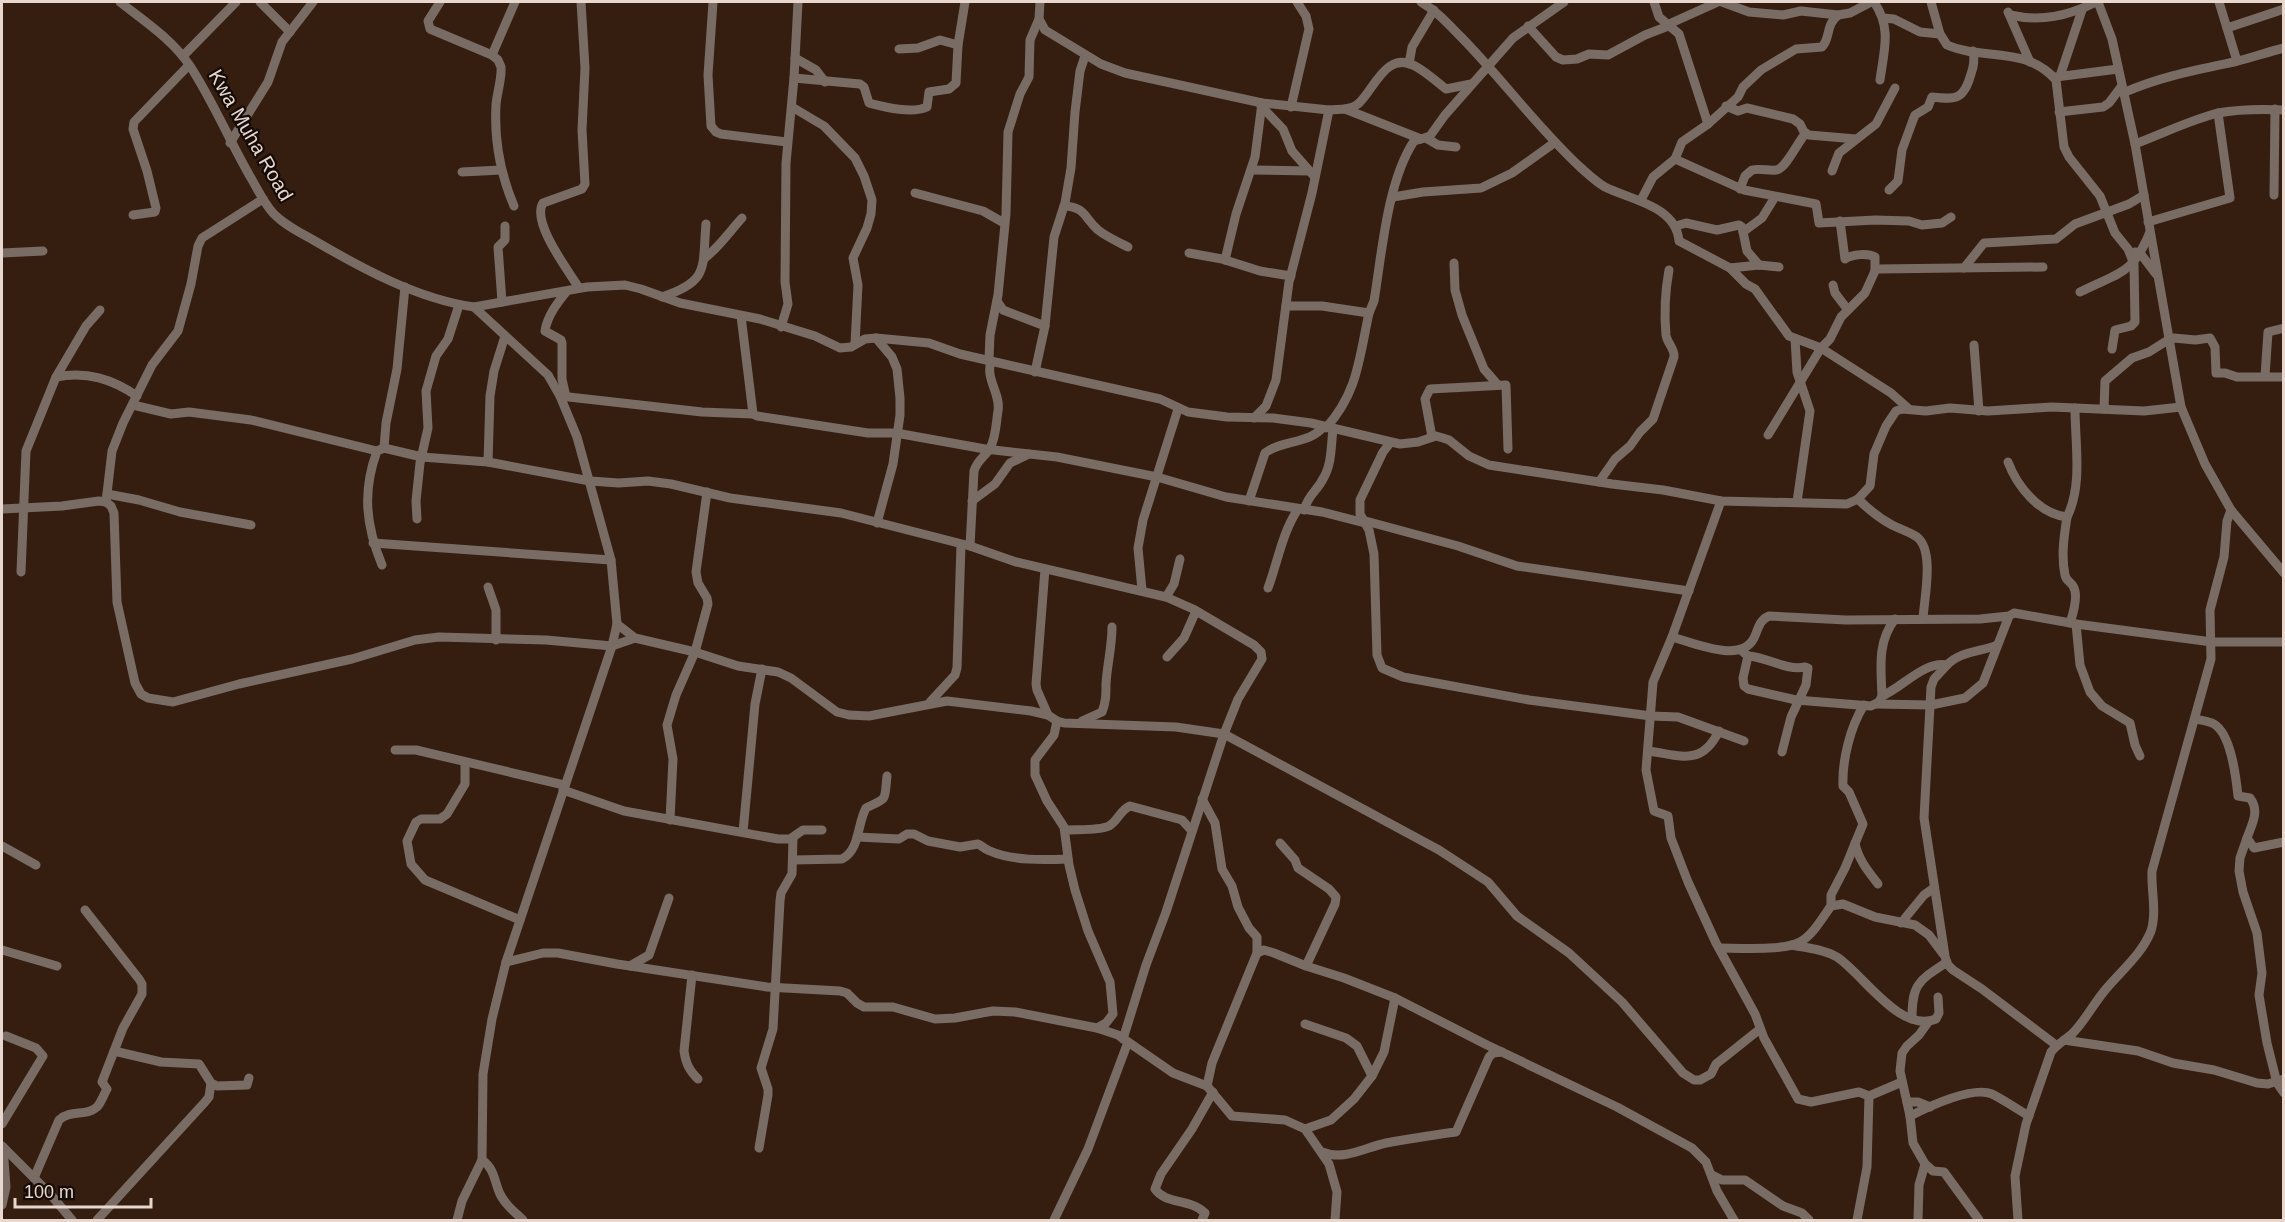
<svg xmlns="http://www.w3.org/2000/svg" width="2285" height="1222" font-family="Helvetica,sans-serif">
  <rect width="100%" height="100%" fill="#351e10"/>
  <g fill="none" stroke-linecap="round" stroke-linejoin="round">
    <g stroke="#796c65" stroke-width="9">
      <path d="M120,2C144,21 172,39 190,66C213,101 230,142 251,178C258,190 264,203 273,213C284,225 301,233 315,241C363,269 418,299 474,307L587,287L625,285L641,289L680,303L760,319L815,336L840,348L851,347L865,339L876,338L929,343L960,354L1017,367L1160,399L1188,412L1227,417L1273,418L1311,423L1400,444L1418,442L1436,436L1443,438L1449,440L1469,456L1489,465L1612,484L1663,490L1721,501L1847,504L1858,499L1870,486L1874,454L1886,426L1896,411L1902,409L1926,411L1950,408L1988,411L2052,407L2144,411L2181,407"/>
      <path d="M260,2L290,32"/>
      <path d="M440,2L428,21L430,29L492,55L498,60L501,67C502,79 497,92 496,105C494,141 500,173 514,206"/>
      <path d="M713,2L708,75L711,126L716,132L721,134L787,142"/>
      <path d="M1040,2L1039,19L1045,30L1101,64L1125,73L1262,103L1329,110L1345,109L1421,139L1430,136L1445,115L1513,38L1564,2"/>
      <path d="M1421,2C1437,11 1449,25 1462,38C1503,80 1537,127 1580,167C1588,174 1596,182 1605,187C1631,200 1676,206 1679,241L1730,268L1746,284L1755,289L1789,336L1821,348L1891,393L1909,409"/>
      <path d="M1654,2L1659,17L1679,34L1708,124"/>
      <path d="M1722,2L1749,12L1783,15L1801,11L1838,15L1850,13L1871,2"/>
      <path d="M1874,2C1892,28 1884,50 1880,80"/>
      <path d="M1931,2L1940,34L1947,45C1983,61 2025,45 2056,80L2064,147L2069,157L2100,196L2115,233L2128,249L2134,264L2135,322L2131,326L2115,330L2112,349"/>
      <path d="M2098,2L2112,39L2135,144L2181,407L2205,464L2231,510L2284,573"/>
      <path d="M2219,2L2237,61"/>
      <path d="M2008,12L2030,62"/>
      <path d="M2010,15C2041,22 2068,16 2096,2"/>
      <path d="M1883,18L1894,19L1920,32L1940,34"/>
      <path d="M1669,24L1718,2"/>
      <path d="M1528,26L1556,57L1563,60L1577,59L1589,54L1608,55L1645,35L1671,25"/>
      <path d="M2227,28L2284,9"/>
      <path d="M899,49L918,48L940,40L958,45"/>
      <path d="M492,55L515,2"/>
      <path d="M183,56L236,2"/>
      <path d="M795,58L816,70L825,82"/>
      <path d="M1409,64L1412,47L1434,10"/>
      <path d="M2060,76L2082,10"/>
      <path d="M2056,77L2118,69"/>
      <path d="M794,78L860,84L864,87L869,103C885,107 912,114 927,107L929,92L949,89L956,83L958,45L965,2"/>
      <path d="M2123,93C2159,77 2196,70 2234,62C2251,58 2267,52 2284,48"/>
      <path d="M1261,106L1283,129L1292,151L1314,176"/>
      <path d="M1726,106L1738,111L1747,108L1793,119L1800,124L1804,132L1809,135L1856,139"/>
      <path d="M792,107L824,126L855,158L864,176L872,200L871,214L867,228L853,258L858,285L855,344"/>
      <path d="M1291,107L1309,29L1306,16L1297,2"/>
      <path d="M1345,109C1350,108 1354,107 1358,104C1374,90 1386,50 1415,66C1426,72 1436,81 1446,89L1471,84"/>
      <path d="M2059,112L2103,107L2109,103L2121,87"/>
      <path d="M1426,138L1438,145L1456,147"/>
      <path d="M230,143L268,82L282,42L313,2"/>
      <path d="M2135,144C2162,134 2190,120 2218,113C2240,109 2261,109 2284,110"/>
      <path d="M1675,159L1744,190L1816,204L1819,223L1875,220L1909,221L1922,225L1942,223L1951,217"/>
      <path d="M1251,170L1309,171"/>
      <path d="M1832,171L1839,153L1876,124L1895,88"/>
      <path d="M462,172L501,170"/>
      <path d="M1740,189L1745,176L1752,170C1760,168 1768,171 1776,170C1786,169 1798,141 1806,133"/>
      <path d="M1889,190L1898,181L1902,150L1913,120L1915,115L1928,107L1932,97C1957,100 1964,99 1971,74C1974,66 1975,60 1973,51"/>
      <path d="M915,193L983,211L1004,223"/>
      <path d="M2274,195L2275,109"/>
      <path d="M1393,197L1423,192L1481,188L1512,173L1554,143"/>
      <path d="M1641,200L1653,177L1675,159L1682,142L1708,124L1738,97L1743,87L1761,70L1796,49L1822,47C1831,37 1825,26 1838,15"/>
      <path d="M1064,206C1086,207 1084,218 1098,230C1107,237 1118,242 1128,247"/>
      <path d="M133,215L155,212L156,208L147,171L133,129L134,122L189,65"/>
      <path d="M1840,221L1845,259C1853,254 1868,253 1875,257V271"/>
      <path d="M2148,222L2230,198L2218,113"/>
      <path d="M1676,226L1686,223L1717,230L1739,225L1742,227L1747,251L1759,265"/>
      <path d="M1743,232L1762,218L1775,197"/>
      <path d="M2135,252L2140,253L2156,274"/>
      <path d="M2,253L43,251"/>
      <path d="M1189,253L1222,259L1260,271L1291,276"/>
      <path d="M705,258C720,246 730,231 742,218"/>
      <path d="M1225,260L1236,214L1255,157L1262,103"/>
      <path d="M1454,263L1455,290L1462,315L1484,369L1497,384"/>
      <path d="M1730,268L1759,265L1779,267"/>
      <path d="M1964,268L1984,243L2056,239L2075,224L2129,204L2144,195"/>
      <path d="M1833,285L1835,293L1848,310"/>
      <path d="M579,288C568,270 531,222 543,203L582,189L585,184L582,130L585,68L581,2"/>
      <path d="M2080,292C2119,272 2132,276 2150,232"/>
      <path d="M662,297C710,281 702,268 706,224"/>
      <path d="M997,301L1003,310L1045,326"/>
      <path d="M502,302L498,247L505,240V226"/>
      <path d="M1286,306H1322L1369,313"/>
      <path d="M741,316L753,414L757,416L868,433H896L985,449L1057,457L1157,477L1226,497L1322,512L1365,523"/>
      <path d="M781,327L788,304L785,282L786,163L794,78L798,2"/>
      <path d="M876,338L892,357L897,369L900,398V415L893,464L877,523"/>
      <path d="M1795,339L1797,372L1810,411L1797,502"/>
      <path d="M1974,345L1979,411"/>
      <path d="M989,359L990,335L998,295L1006,214L1008,132L1020,94L1029,77L1030,40L1039,19"/>
      <path d="M1035,372L1045,326L1054,237L1065,203L1071,168L1075,112L1080,71L1085,56"/>
      <path d="M2265,376L2268,332L2284,328"/>
      <path d="M56,377C87,371 112,379 137,396"/>
      <path d="M560,396L702,412L753,414"/>
      <path d="M566,397L562,379V343L561,340L545,331C547,316 558,302 567,291"/>
      <path d="M133,405L171,414L189,412L251,420L377,451"/>
      <path d="M2104,409L2105,381L2132,358L2149,352L2168,340L2174,338L2195,340L2210,338L2215,347L2216,373H2225L2237,377H2284"/>
      <path d="M1254,418L1266,406L1276,380L1289,282L1312,193L1329,110"/>
      <path d="M1326,428C1358,392 1359,359 1369,313L1374,301C1382,253 1387,182 1414,141L1421,139"/>
      <path d="M1768,435L1821,348L1830,339L1841,317L1865,293L1875,271L1878,269L2043,267"/>
      <path d="M1432,437L1425,399L1430,389L1506,385L1508,449"/>
      <path d="M1390,443L1383,452L1360,500V514L1369,530L1374,554L1377,655L1382,668L1403,677L1529,700L1651,716L1678,717L1744,741"/>
      <path d="M384,448L386,423L397,369L405,287"/>
      <path d="M488,462L490,396L494,371L505,336"/>
      <path d="M2008,462C2017,486 2039,514 2067,517C2064,536 2061,556 2065,575C2066,581 2070,581 2073,586C2079,595 2073,614 2070,623"/>
      <path d="M1599,482L1615,459L1630,446L1640,432L1653,419L1674,357C1675,349 1667,343 1666,335C1664,313 1665,292 1669,270"/>
      <path d="M107,494L139,500L180,512L251,525"/>
      <path d="M1858,499C1868,509 1879,518 1892,525C1900,529 1910,532 1917,537C1935,551 1924,599 1923,619"/>
      <path d="M972,501L995,484L1010,463L1029,454"/>
      <path d="M1249,501L1265,453C1281,440 1310,444 1323,427"/>
      <path d="M1721,501L1672,637L1653,682L1646,770L1654,811L1668,816L1671,838L1688,882L1716,943L1755,1014L1764,1038L1798,1099L1811,1102L1859,1092L1869,1096L1902,1082"/>
      <path d="M106,502L112,451L123,423L152,365L178,331L191,284L198,246L202,238L263,199"/>
      <path d="M2,509L62,506L99,501L106,502L111,506L114,513L117,602L135,683L141,694L148,698L173,702L239,684L352,659L415,640L439,637L546,640L612,646L635,638"/>
      <path d="M1304,510C1309,493 1317,492 1324,477C1332,463 1331,445 1333,429"/>
      <path d="M2067,517C2083,485 2075,444 2075,408"/>
      <path d="M417,519L416,501L420,463L428,428L426,391L436,356L448,339L459,305"/>
      <path d="M1362,520L1458,546L1517,566L1689,591"/>
      <path d="M373,543L611,560"/>
      <path d="M970,546L974,471C977,460 985,457 990,448C996,438 996,423 998,411C1001,394 985,379 991,361"/>
      <path d="M382,565C366,526 362,492 377,451L384,448L422,457L488,462L590,481L619,483L648,481L671,484L730,498L841,513L970,546L1016,562L1166,597L1193,609L1254,645L1261,652L1262,659L1238,699L1224,734L1166,912L1146,965L1123,1039"/>
      <path d="M1045,569L1036,684L1037,690L1048,715"/>
      <path d="M21,572L26,451L56,377L86,326L100,310"/>
      <path d="M488,587L496,610V640"/>
      <path d="M1268,588C1278,561 1282,533 1298,509"/>
      <path d="M1142,590L1138,548L1143,520L1178,409"/>
      <path d="M1166,597L1174,584L1180,559"/>
      <path d="M617,624L635,638L695,652L738,666L778,672L791,678L837,712L849,715L869,716L947,701L1031,711L1048,715L1057,721L1064,723L1176,727L1224,734L1439,850L1488,882L1517,916L1569,953L1622,1002L1683,1073L1694,1080H1700L1711,1074L1716,1064L1760,1029"/>
      <path d="M2076,624L2080,665L2090,692L2102,706L2130,723L2135,745L2140,756"/>
      <path d="M1672,637C1694,643 1741,664 1754,638C1758,630 1759,620 1769,616L1846,620L1980,619L2009,616L2014,613L2076,624L2212,642H2284"/>
      <path d="M1742,651L1748,656L1743,678L1744,686L1748,689L1796,700L1871,706L1879,702L1882,696C1881,668 1877,642 1895,619"/>
      <path d="M1748,656C1768,657 1786,671 1805,667L1808,668L1806,685L1791,717L1782,752"/>
      <path d="M1167,657L1184,638L1196,611"/>
      <path d="M1947,665L1934,679L1931,687L1924,818L1945,956L1947,964L1953,970L1982,989L2056,1045"/>
      <path d="M1882,696C1903,687 1924,661 1947,665C1960,651 1981,652 1997,645"/>
      <path d="M930,702L955,675L957,668L961,545"/>
      <path d="M1876,704L1931,705L1965,698L1983,683L2009,616"/>
      <path d="M2195,719C2201,720 2209,721 2214,724C2231,734 2236,777 2238,796L2250,798C2260,811 2252,824 2247,838L2254,848L2284,842"/>
      <path d="M1057,721L1054,735L1035,760V775L1047,801L1064,827L1069,865L1075,890L1088,931L1110,982L1113,1014L1106,1023L1097,1028"/>
      <path d="M1082,721L1102,712C1106,702 1106,695 1106,684C1107,665 1112,647 1112,627"/>
      <path d="M395,750H416L564,785"/>
      <path d="M1648,751C1681,755 1701,767 1719,731"/>
      <path d="M465,762V784L447,814L440,819H421L416,822L407,841L411,864L425,880L520,920"/>
      <path d="M563,790L624,811L778,839H790L803,830H822"/>
      <path d="M1202,799L1215,823L1222,869L1232,886L1238,907L1249,928L1257,937V953"/>
      <path d="M670,820L673,759L667,725L676,695L695,652L708,604L707,598L698,583L696,572L707,492"/>
      <path d="M1065,830C1077,829 1098,831 1109,826C1118,821 1120,810 1130,806L1182,820L1192,831"/>
      <path d="M743,832L755,704L762,669"/>
      <path d="M857,837L899,839L907,834H914L928,841L960,847L978,844C982,846 986,850 990,851C1012,861 1045,860 1068,859"/>
      <path d="M2247,838L2240,858L2239,871L2243,892L2257,933L2262,973L2259,995L2267,1043L2277,1083L2284,1093"/>
      <path d="M1280,843L1295,860L1298,868L1329,889L1336,897L1335,904L1306,966"/>
      <path d="M1855,843C1858,859 1868,871 1878,884"/>
      <path d="M2,846L36,865"/>
      <path d="M793,860L842,859C860,850 857,824 866,808C889,797 884,801 887,776"/>
      <path d="M1831,906L1843,904L1875,917L1915,925L1929,935L1944,955"/>
      <path d="M1901,923L1924,895L1934,888"/>
      <path d="M1792,945C1806,948 1824,949 1837,957C1863,974 1900,1034 1936,1019L1939,1013L1938,997"/>
      <path d="M1719,948C1738,948 1784,951 1800,942C1813,935 1823,917 1831,906V895L1845,868L1863,824L1849,792L1843,786C1842,761 1850,727 1864,705"/>
      <path d="M2,950L57,966"/>
      <path d="M506,962L543,953H558L617,964L767,987L840,991L847,993L857,1003L864,1007H893L935,1019L955,1018L993,1011L1015,1012L1097,1028L1118,1035L1173,1073L1207,1086L1232,1116L1285,1120L1305,1129L1329,1164L1337,1192L1335,1220"/>
      <path d="M630,966L649,955L669,898"/>
      <path d="M692,975L684,1051C686,1064 689,1070 698,1079"/>
      <path d="M1912,1019C1912,984 1918,981 1947,962"/>
      <path d="M1305,1024L1346,1038L1357,1046L1372,1076"/>
      <path d="M2064,1040L2138,1051L2173,1063L2214,1070L2257,1083L2268,1084L2284,1079"/>
      <path d="M114,1051L161,1062L199,1064L211,1083L217,1086L247,1085L249,1078"/>
      <path d="M1207,1086L1212,1063L1257,953L1264,950L1274,953L1306,966L1344,978L1395,998L1487,1045L1617,1107L1692,1148L1706,1162L1717,1191L1734,1220"/>
      <path d="M1907,1102H1918L1930,1107"/>
      <path d="M1910,1116C1928,1107 1972,1086 1992,1094C2004,1100 2017,1109 2029,1116"/>
      <path d="M2,1124L43,1056L36,1048L6,1036"/>
      <path d="M1305,1129L1331,1120L1354,1099L1372,1076L1384,1052L1395,998"/>
      <path d="M2,1146L51,1195L72,1220"/>
      <path d="M759,1148L768,1095V1089L761,1068L773,1029L780,901L781,893L792,874L793,838"/>
      <path d="M1322,1152C1344,1161 1364,1148 1386,1143C1409,1139 1432,1135 1456,1132L1489,1057L1493,1053L1502,1052"/>
      <path d="M482,1160C495,1169 494,1181 500,1194C505,1205 515,1212 523,1220"/>
      <path d="M1925,1164L1933,1171L1944,1172L1979,1220"/>
      <path d="M1712,1175L1722,1180H1745L1783,1206L1802,1213L1809,1220"/>
      <path d="M34,1178L59,1120C71,1109 86,1117 97,1107C101,1103 104,1094 107,1089L102,1082L123,1028L142,994V984L139,979L85,910"/>
      <path d="M2,1205L6,1187L3,1147"/>
      <path d="M97,1220L205,1102L209,1097L211,1083"/>
      <path d="M457,1220L462,1201L482,1160L483,1074L492,1019L506,962L612,646L617,624L611,560L577,437L560,396L548,375L474,307"/>
      <path d="M1054,1220L1088,1149L1128,1042"/>
      <path d="M1202,1220L1205,1213C1190,1198 1166,1205 1155,1189L1161,1174L1192,1129L1213,1092"/>
      <path d="M1857,1220L1867,1167L1869,1096"/>
      <path d="M1918,1220L1919,1185L1925,1164L1913,1143L1910,1116L1900,1071L1902,1053L1907,1046L1919,1035L1929,1021"/>
      <path d="M2018,1220L2015,1176L2026,1124L2051,1052C2057,1044 2065,1040 2072,1034C2085,1021 2094,1003 2106,989C2121,971 2142,954 2151,931C2157,912 2151,890 2152,871L2211,659L2210,610L2224,557L2227,521L2231,510"/>
    </g>
  </g>
  <g text-anchor="middle" stroke-width="4.5" stroke-linejoin="round" paint-order="stroke">
    <g font-size="20" fill="#e7d7ce" stroke="#150b06">
      <text transform="translate(251 135) rotate(60)" y="7">Kwa Muha Road</text>
    </g>
  </g>
  <rect width="2285" height="1222" fill="none" stroke="#e7d7ce" stroke-width="6"/>
  <path d="M15 1198v9h136v-9" fill="none" stroke="#e7d7ce" stroke-width="3"/>
  <text x="24" y="1198" font-size="18" fill="#e7d7ce" stroke="#150b06" stroke-width="4.5" paint-order="stroke">100 m</text>
</svg>
